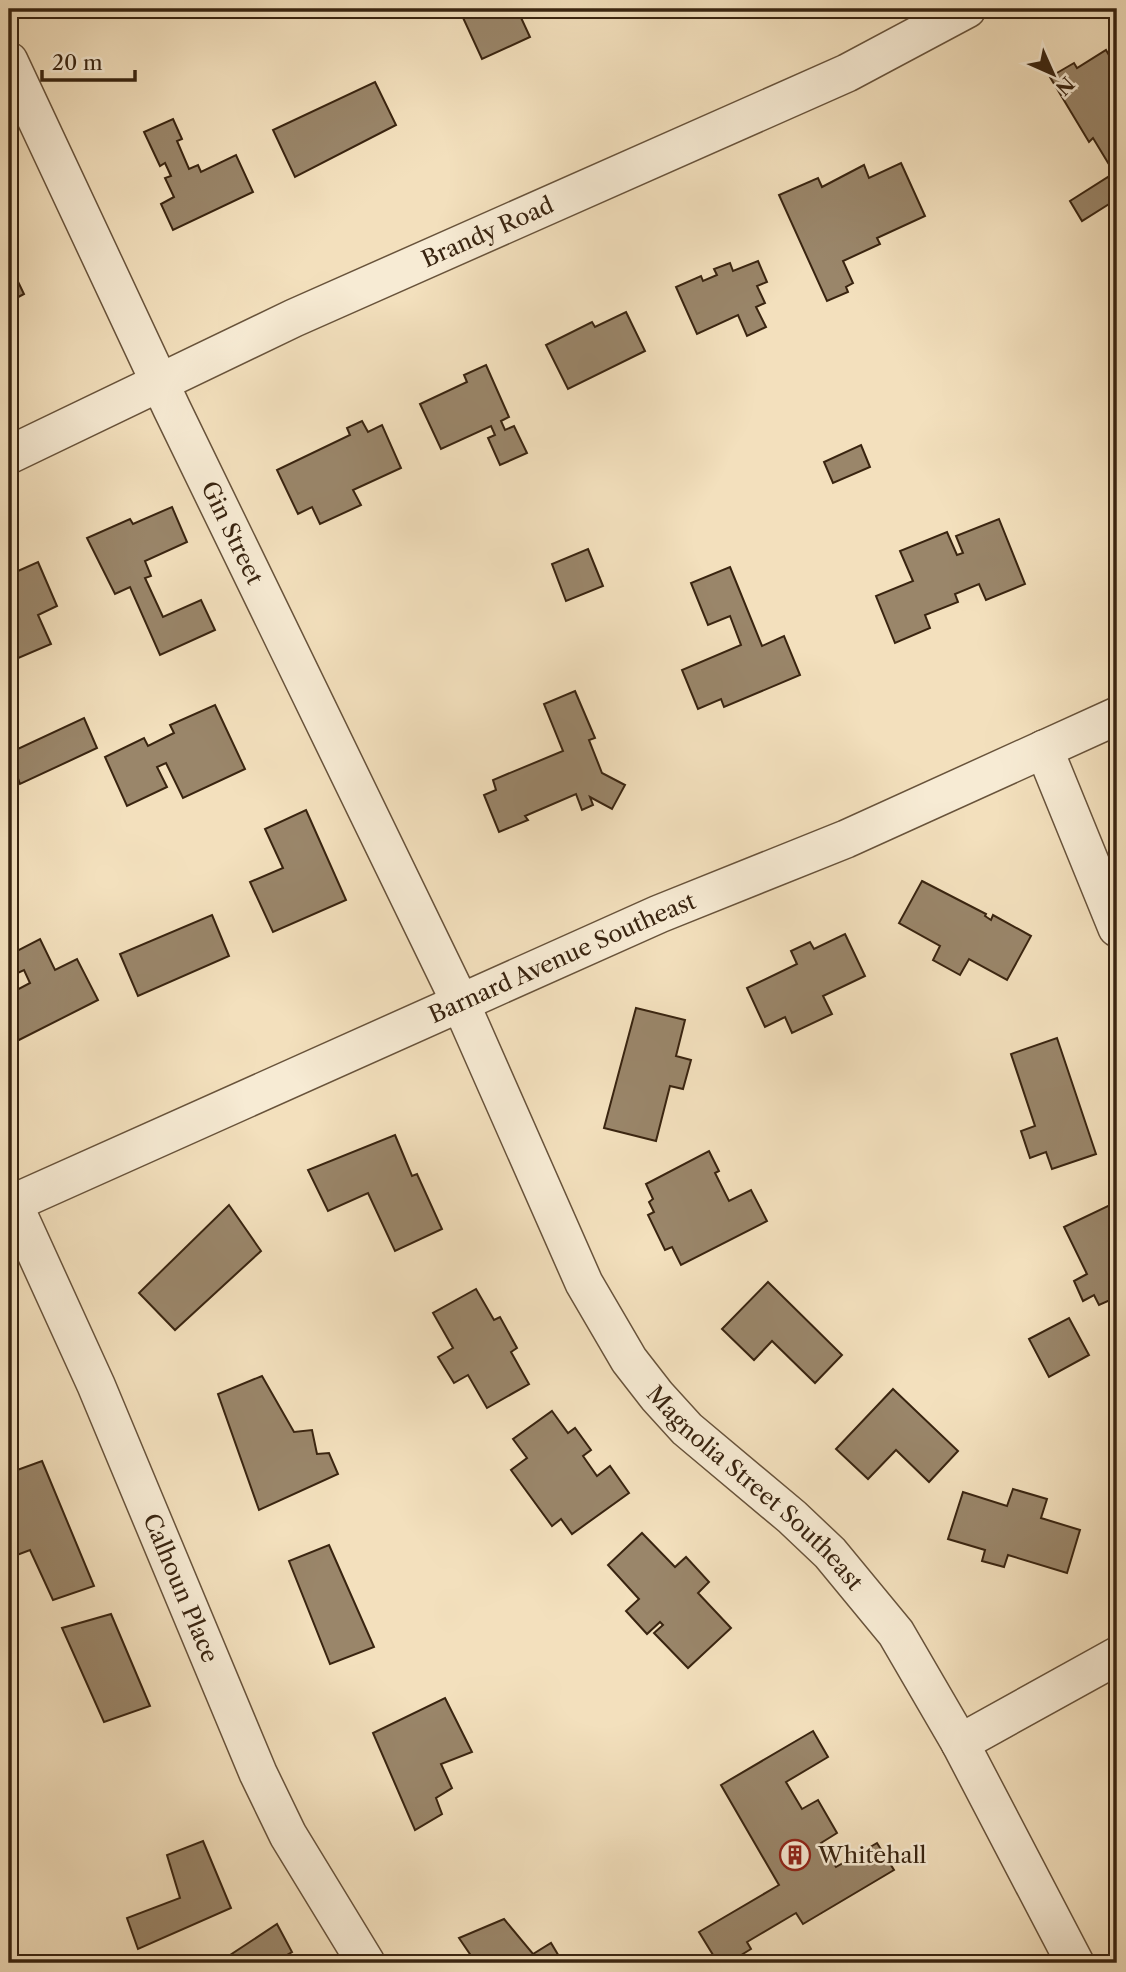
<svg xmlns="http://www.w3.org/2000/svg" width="1126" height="1972" font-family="'Libre Caslon Text',serif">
  <rect width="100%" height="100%" fill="#f3e0bd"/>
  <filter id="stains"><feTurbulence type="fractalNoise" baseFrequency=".00286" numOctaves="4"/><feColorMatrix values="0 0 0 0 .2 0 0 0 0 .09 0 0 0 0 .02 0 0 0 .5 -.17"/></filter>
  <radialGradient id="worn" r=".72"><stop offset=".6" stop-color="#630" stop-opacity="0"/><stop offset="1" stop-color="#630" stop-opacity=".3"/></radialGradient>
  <g fill="#9a866a" stroke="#392410" stroke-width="2">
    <path d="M459,9H517L530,37L482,59Z"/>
    <path d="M1106,50L1117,69V76L1113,78L1117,86V171H1113L1093,138L1089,142L1050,77L1074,63L1077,68Z"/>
    <path d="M375,82L396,125L295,177L273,130Z"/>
    <path d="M173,119L182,139L177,141L189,169L198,165L201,172L236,155L253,192L173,230L161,204L174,197L165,178L171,176L165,163L160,166L144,132Z"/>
    <path d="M901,163L925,216L877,238L880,244L843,261L853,283L846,287L848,292L827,301L779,195L818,178L822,187L864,165L869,178Z"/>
    <path d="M1108,177L1117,192V199L1082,221L1070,201Z"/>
    <path d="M758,261L767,282L757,286L765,303L756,307L766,327L747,336L738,315L697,334L676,287L701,276L703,281L717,275L714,269L730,263L733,271Z"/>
    <path d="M9,263L24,294L9,302Z"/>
    <path d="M626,312L645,351L568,389L546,345L592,322L595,327Z"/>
    <path d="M486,365L509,417L501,421L505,430L514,426L527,453L500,465L488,438L495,435L491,426L441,449L420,404L467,382L464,375Z"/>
    <path d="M362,421L368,432L382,425L401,468L353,490L361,505L320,524L312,507L298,514L277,470L350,435L347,428Z"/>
    <path d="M861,445L870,467L833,483L824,462Z"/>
    <path d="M172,507L187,542L145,561L151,576L145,578L163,617L201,600L215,630L160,655L130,587L115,594L87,538L130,519L133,524Z"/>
    <path d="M999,519L1025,584L986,600L979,584L955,594L958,602L925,615L930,628L895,643L876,596L913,581L900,551L947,532L957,555L963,553L956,536Z"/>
    <path d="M588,549L603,586L566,601L552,564Z"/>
    <path d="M38,562L57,606L38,615L51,644L9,662V575Z"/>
    <path d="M730,567L762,646L784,636L800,675L724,707L721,699L698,709L682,670L741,645L730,616L708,625L691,583Z"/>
    <path d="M575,691L595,738L589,740L602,773L625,785L612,809L590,797L593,805L582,810L576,794L525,816L528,820L499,832L484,795L496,790L493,780L563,751L544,704Z"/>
    <path d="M215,705L245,769L183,798L166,763L157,767L167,787L127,806L105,757L144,738L148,746L174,733L170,725Z"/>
    <path d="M84,718L97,748L20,784L9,753Z"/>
    <path d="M306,810L346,900L273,932L250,882L283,868L265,829Z"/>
    <path d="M922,881L986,914L985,916L991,920L993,915L1031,936L1007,980L969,959L960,975L933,960L940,946L899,923Z"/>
    <path d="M212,915L229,956L138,996L120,954Z"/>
    <path d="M845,934L865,976L823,996L832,1014L792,1033L785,1017L765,1027L747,988L797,964L791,951L810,942L814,949Z"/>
    <path d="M40,939L55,970L77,959L98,1000L9,1045V994L30,983L24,970L9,977V955Z"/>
    <path d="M636,1008L685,1020L676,1056L691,1060L683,1089L670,1086L656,1141L604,1128Z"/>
    <path d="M1057,1038L1096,1154L1052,1169L1046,1152L1030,1158L1021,1131L1035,1126L1011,1054Z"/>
    <path d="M395,1135L412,1176L417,1174L442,1229L395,1251L368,1193L328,1211L308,1170Z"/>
    <path d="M709,1151L719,1171L715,1173L729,1201L751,1190L767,1221L681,1265L672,1247L665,1250L648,1215L654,1212L649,1202L653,1199L646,1184Z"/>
    <path d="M229,1205L261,1251L175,1330L139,1293Z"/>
    <path d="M1110,1205L1117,1221V1303L1112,1304L1110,1300L1099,1305L1094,1295L1083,1301L1074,1281L1087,1274L1064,1227Z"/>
    <path d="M768,1282L842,1355L815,1383L772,1341L754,1360L722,1329Z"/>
    <path d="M476,1289L494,1320L500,1317L517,1348L511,1352L529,1384L487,1408L468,1375L454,1383L438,1357L453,1348L433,1313Z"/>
    <path d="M1069,1318L1089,1355L1049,1377L1029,1339Z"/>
    <path d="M9,1375H15L17,1415L9,1416Z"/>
    <path d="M262,1376L294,1432L312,1430L317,1454L329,1453L338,1474L259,1510L218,1394Z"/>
    <path d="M893,1389L958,1451L929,1482L896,1450L868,1479L836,1449Z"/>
    <path d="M552,1411L568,1433L575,1428L591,1450L583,1456L597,1476L610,1466L629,1493L572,1534L561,1519L552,1526L511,1470L527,1458L513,1439Z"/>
    <path d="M42,1461L94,1586L53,1600L30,1550L9,1558V1473Z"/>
    <path d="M1013,1489L1047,1499L1041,1518L1080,1530L1067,1573L1008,1555L1004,1567L982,1561L985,1550L948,1539L963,1492L1007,1506Z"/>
    <path d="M642,1533L675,1567L686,1557L709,1582L698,1593L731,1628L688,1668L654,1633L663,1625L660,1622L647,1634L626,1611L639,1599L608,1565Z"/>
    <path d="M329,1545L374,1647L330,1664L289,1561Z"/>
    <path d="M111,1614L150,1706L104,1722L62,1628Z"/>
    <path d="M445,1698L472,1752L441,1764L452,1788L436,1798L442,1814L415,1830L373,1733Z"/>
    <path d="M813,1731L828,1757L786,1782L802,1809L818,1800L837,1833L821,1843L836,1867L877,1843L894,1870L803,1924L796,1913L747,1942L751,1949L728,1963H718L699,1932L779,1885L721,1785Z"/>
    <path d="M203,1841L231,1908L138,1949L127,1918L180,1898L167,1855Z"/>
    <path d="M504,1919L533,1954L551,1943L563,1963H476L459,1938Z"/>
    <path d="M277,1924L292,1952L273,1963H218Z"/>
  </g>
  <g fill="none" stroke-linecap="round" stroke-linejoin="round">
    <g stroke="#68533b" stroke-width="40">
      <g id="street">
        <path id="s1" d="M9,61L172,409L460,1002L584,1283L629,1360L657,1396L687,1429L792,1517L830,1553L896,1633L960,1743L1075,1963"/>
        <path id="s2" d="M9,455L294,318L847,73L967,9"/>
        <path d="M1044,749L1117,928"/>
        <path id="s3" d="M13,1203L96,1385L258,1773L288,1835L366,1963"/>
        <path id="s4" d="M9,1205L659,914L846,839L1117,716"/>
        <path d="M960,1743L1117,1656"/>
      </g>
    </g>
    <use href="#street" stroke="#f7ebd4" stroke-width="37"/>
  </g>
  <defs>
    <g id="building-ring" transform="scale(1.575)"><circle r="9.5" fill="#f7ebd4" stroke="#8f2418" stroke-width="1.5"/><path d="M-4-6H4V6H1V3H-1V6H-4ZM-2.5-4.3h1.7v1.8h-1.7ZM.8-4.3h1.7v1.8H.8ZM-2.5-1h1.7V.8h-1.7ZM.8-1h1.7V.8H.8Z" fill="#8f2418"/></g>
  </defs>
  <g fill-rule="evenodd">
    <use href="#building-ring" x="795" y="1855"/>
  </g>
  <g text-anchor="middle" stroke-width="5" stroke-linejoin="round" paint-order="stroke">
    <g font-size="23" fill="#392410" stroke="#f7ebd4">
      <text dy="8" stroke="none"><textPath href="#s2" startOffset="528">Brandy Road</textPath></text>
      <text dy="8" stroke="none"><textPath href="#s1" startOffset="522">Gin Street</textPath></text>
      <text dy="8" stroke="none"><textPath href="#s4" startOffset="606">Barnard Avenue Southeast</textPath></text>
      <text dy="8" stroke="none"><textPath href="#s1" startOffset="1620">Magnolia Street Southeast</textPath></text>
      <text dy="8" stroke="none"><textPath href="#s3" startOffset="420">Calhoun Place</textPath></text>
    </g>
    <g font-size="23" fill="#392410" stroke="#f7ebd4" text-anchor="start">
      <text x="818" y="1863">Whitehall</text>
    </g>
  </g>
  <rect width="1126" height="1972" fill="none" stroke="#f3e0bd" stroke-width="35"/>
  <rect x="10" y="10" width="1105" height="1951" fill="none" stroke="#392410" stroke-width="3.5"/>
  <rect x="18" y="18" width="1091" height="1937" fill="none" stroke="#392410" stroke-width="2"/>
  <g transform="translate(1053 74) rotate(135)" stroke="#f7ebd4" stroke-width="5" paint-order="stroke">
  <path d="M0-5L12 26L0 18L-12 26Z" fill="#392410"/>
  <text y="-10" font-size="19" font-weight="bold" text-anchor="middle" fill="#392410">N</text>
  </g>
  <path d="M42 70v10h93v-10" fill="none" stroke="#392410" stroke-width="3.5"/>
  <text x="52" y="70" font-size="21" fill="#392410" stroke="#f7ebd4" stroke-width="5" paint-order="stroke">20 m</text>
  <rect width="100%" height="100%" filter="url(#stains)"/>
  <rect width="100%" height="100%" fill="url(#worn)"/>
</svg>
